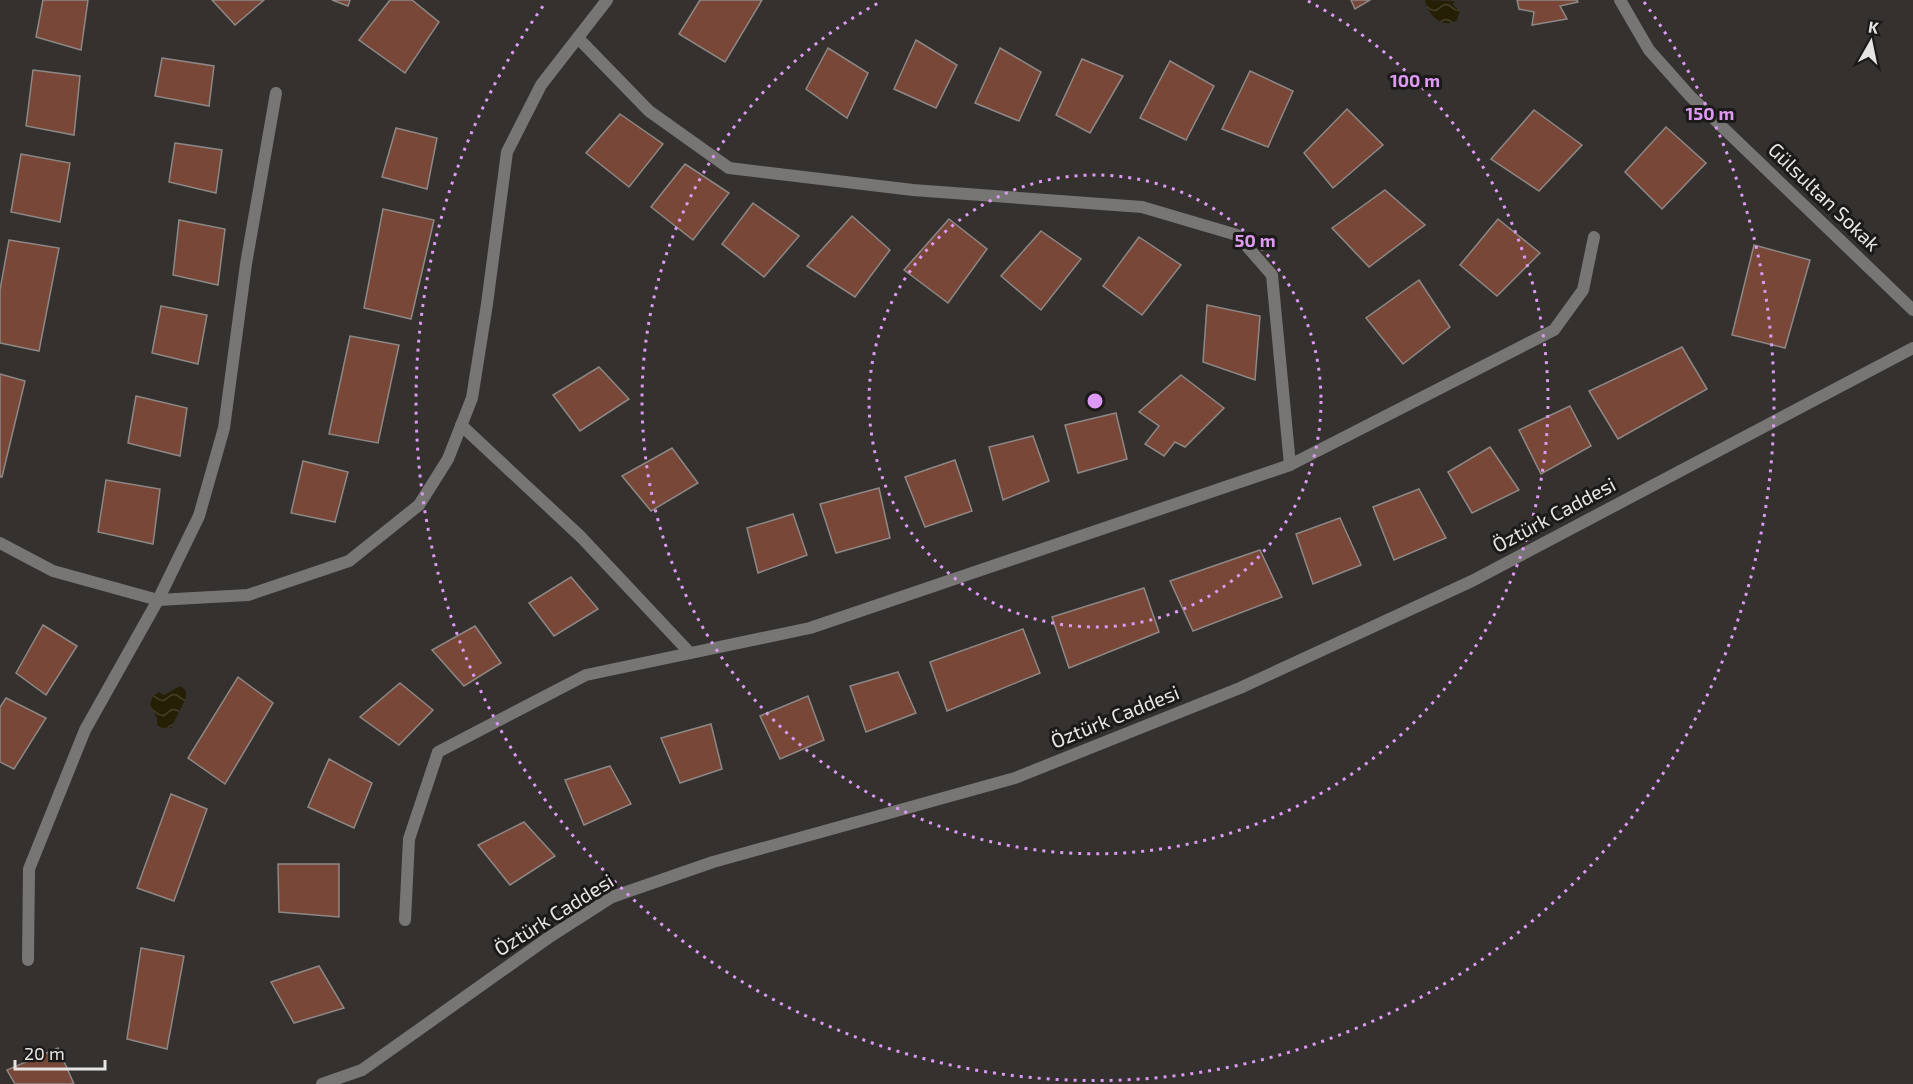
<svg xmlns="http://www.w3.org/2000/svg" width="1913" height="1084" font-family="'Exo 2',sans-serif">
  <defs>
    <pattern id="water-waves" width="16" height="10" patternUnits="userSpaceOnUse" patternTransform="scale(1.5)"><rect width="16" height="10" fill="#252005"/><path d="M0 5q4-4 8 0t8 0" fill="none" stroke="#454029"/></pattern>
  </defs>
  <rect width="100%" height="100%" fill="#35312f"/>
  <g fill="url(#water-waves)">
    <path d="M1425,0L1454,1L1453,5L1460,11L1457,20C1443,30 1427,15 1425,0Z"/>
    <path d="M181,686L186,691V698L171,728H162L157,725V718L150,704L153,696L159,692L163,695C170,693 174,688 181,686Z"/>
  </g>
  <g fill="#784738" stroke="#8d8886" stroke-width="1.5">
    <path d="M43,0H88L81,50L36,37Z"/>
    <path d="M212,0H264L235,25Z"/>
    <path d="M332,0H350L348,6Z"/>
    <path d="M390,0H412L439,22L405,73L359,40Z"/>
    <path d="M700,0H762L725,62L679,34Z"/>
    <path d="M1351,0H1370L1355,9Z"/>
    <path d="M1517,0H1577L1578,2L1560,6L1567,19L1532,25L1534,12L1519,9Z"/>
    <path d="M916,40L957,65L936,108L894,89Z"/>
    <path d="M828,48L868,73L847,118L806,89Z"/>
    <path d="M1000,48L1041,72L1019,121L975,103Z"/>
    <path d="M162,58L214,66L209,106L155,96Z"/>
    <path d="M1082,59L1123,76L1090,133L1056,115Z"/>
    <path d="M1170,61L1214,86L1186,140L1140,118Z"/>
    <path d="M33,70L80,76L74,135L26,126Z"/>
    <path d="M1250,71L1293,91L1268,147L1222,129Z"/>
    <path d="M1347,109L1383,145L1333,188L1304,153Z"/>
    <path d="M1534,110L1582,145L1539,191L1491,159Z"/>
    <path d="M620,114L663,144L629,187L586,153Z"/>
    <path d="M1666,127L1706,163L1662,209L1625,172Z"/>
    <path d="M396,128L437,138L427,189L382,177Z"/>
    <path d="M175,143L222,150L216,193L169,182Z"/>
    <path d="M21,154L70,163L60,222L11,212Z"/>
    <path d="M685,164L729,193L693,240L651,207Z"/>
    <path d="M1385,190L1425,225L1369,267L1332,228Z"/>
    <path d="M753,203L799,236L764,277L722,244Z"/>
    <path d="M383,209L434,220L411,319L364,308Z"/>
    <path d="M852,216L890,250L855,297L807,266Z"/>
    <path d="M949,219L987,249L948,303L904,270Z"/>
    <path d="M1498,219L1540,253L1497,296L1460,265Z"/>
    <path d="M179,220L225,229L218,285L173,275Z"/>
    <path d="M1041,231L1081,259L1041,310L1001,276Z"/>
    <path d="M1139,237L1181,265L1142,315L1103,286Z"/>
    <path d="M9,240L59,248L39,351L0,343V290Z"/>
    <path d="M1754,245L1810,260L1785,348L1732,335Z"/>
    <path d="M1419,280L1450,327L1403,364L1366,318Z"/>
    <path d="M1207,305L1260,316L1255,380L1203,362Z"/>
    <path d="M161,306L207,315L198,364L152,353Z"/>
    <path d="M350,336L399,345L378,443L329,434Z"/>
    <path d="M1682,347L1707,389L1618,439L1589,391Z"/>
    <path d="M599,367L629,399L580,431L553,395Z"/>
    <path d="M0,374L25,381L2,477H0Z"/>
    <path d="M1181,375L1224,408L1185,447L1175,442L1164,456L1145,444L1159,426L1139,412Z"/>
    <path d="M136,396L187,408L180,456L128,443Z"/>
    <path d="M1570,406L1591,446L1541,474L1519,430Z"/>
    <path d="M1116,413L1127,459L1078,473L1065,425Z"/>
    <path d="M1033,436L1049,481L1003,500L989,447Z"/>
    <path d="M1490,447L1519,490L1472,513L1448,472Z"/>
    <path d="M672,448L698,483L651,511L622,476Z"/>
    <path d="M955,460L972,511L925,527L905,477Z"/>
    <path d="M303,461L348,472L335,522L291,513Z"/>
    <path d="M106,480L160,489L153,544L98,532Z"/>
    <path d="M879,488L890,538L836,553L820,504Z"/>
    <path d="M1419,489L1446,538L1394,560L1373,507Z"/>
    <path d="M793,514L807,555L758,573L747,528Z"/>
    <path d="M1340,518L1361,565L1313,584L1296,534Z"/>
    <path d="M1260,550L1282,597L1193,631L1170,581Z"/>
    <path d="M571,577L598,609L554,636L529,603Z"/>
    <path d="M1144,588L1159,632L1069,668L1052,617Z"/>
    <path d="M43,625L77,646L46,695L16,673Z"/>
    <path d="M475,626L501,663L464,686L432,650Z"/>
    <path d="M1023,629L1040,673L947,711L930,662Z"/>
    <path d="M898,672L916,713L866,732L850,686Z"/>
    <path d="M238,677L273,703L225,784L188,758Z"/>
    <path d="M400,683L433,710L399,745L360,717Z"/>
    <path d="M808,696L824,740L780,759L760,716Z"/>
    <path d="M6,698L46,718L14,769L0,762V707Z"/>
    <path d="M711,724L722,769L680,783L661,738Z"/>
    <path d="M329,759L372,783L354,828L308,807Z"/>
    <path d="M610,766L631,804L584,825L565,780Z"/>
    <path d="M171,794L207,809L174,901L137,888Z"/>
    <path d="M524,822L555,856L510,885L478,845Z"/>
    <path d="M278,864H339V917L279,912Z"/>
    <path d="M141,948L184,956L167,1049L127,1039Z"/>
    <path d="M319,966L344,1008L294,1023L271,982Z"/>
    <path d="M58,1048L74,1084H15L7,1070Z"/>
  </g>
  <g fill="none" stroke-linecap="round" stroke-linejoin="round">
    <g stroke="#777675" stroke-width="12">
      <path d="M578,38L649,111L729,168L913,190L1142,207L1237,235L1272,275L1290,465"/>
      <path d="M461,425L581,537L690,653"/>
      <path d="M0,543L53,571L158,600L248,595L349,561L419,505L448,459L472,398L487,304L507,152L541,85L607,0"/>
      <path d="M405,920L409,839L438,752L586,675L810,628L1290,465L1554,330L1583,290L1594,237"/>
      <path d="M28,960L29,869L85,730L158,600L199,516L224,428L246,264L276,93"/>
      <path d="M322,1084L362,1070L548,938L612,897L713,862L1015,778L1240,688L1472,581L1913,348"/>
    </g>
    <path stroke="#777675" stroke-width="12" d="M1620,0L1649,50L1690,96L1913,310"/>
  </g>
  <g fill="none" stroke="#dd99f3" stroke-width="3" stroke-dasharray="3 6">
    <circle cx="1095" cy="401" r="226"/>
    <path d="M1308 1A453 453 0 1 1 882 1"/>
    <path d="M1644 2A679 679 0 1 1 546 2"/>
  </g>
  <g text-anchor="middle" stroke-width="6" stroke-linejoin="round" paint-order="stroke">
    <g font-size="20" fill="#e7e5e4" stroke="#1b1a19">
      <text transform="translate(1824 197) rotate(44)" y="7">Gülsultan Sokak</text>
      <text transform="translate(1554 515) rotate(-28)" y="7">Öztürk Caddesi</text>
      <text transform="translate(1115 717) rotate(-22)" y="7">Öztürk Caddesi</text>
      <text transform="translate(554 915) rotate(-32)" y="7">Öztürk Caddesi</text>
    </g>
  </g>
  <circle cx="1095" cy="401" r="9" fill="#dd99f3" stroke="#1b1a19" stroke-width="3"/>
  <g font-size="18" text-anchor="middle" font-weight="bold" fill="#dd99f3" stroke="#1b1a19" stroke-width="6" stroke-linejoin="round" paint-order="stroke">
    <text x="1415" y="87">100 m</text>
    <text x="1710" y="120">150 m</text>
    <text x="1255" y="247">50 m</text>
  </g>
  <g transform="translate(1871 42) rotate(9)" stroke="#1b1a19" stroke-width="4.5" paint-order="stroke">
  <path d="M0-4.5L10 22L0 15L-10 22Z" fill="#e7e5e4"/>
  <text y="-9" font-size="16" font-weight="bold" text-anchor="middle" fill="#e7e5e4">K</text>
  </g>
  <path d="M15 1060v9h90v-9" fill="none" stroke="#e7e5e4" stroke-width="3"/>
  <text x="24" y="1060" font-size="18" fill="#e7e5e4" stroke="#1b1a19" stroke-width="4.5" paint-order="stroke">20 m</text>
</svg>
